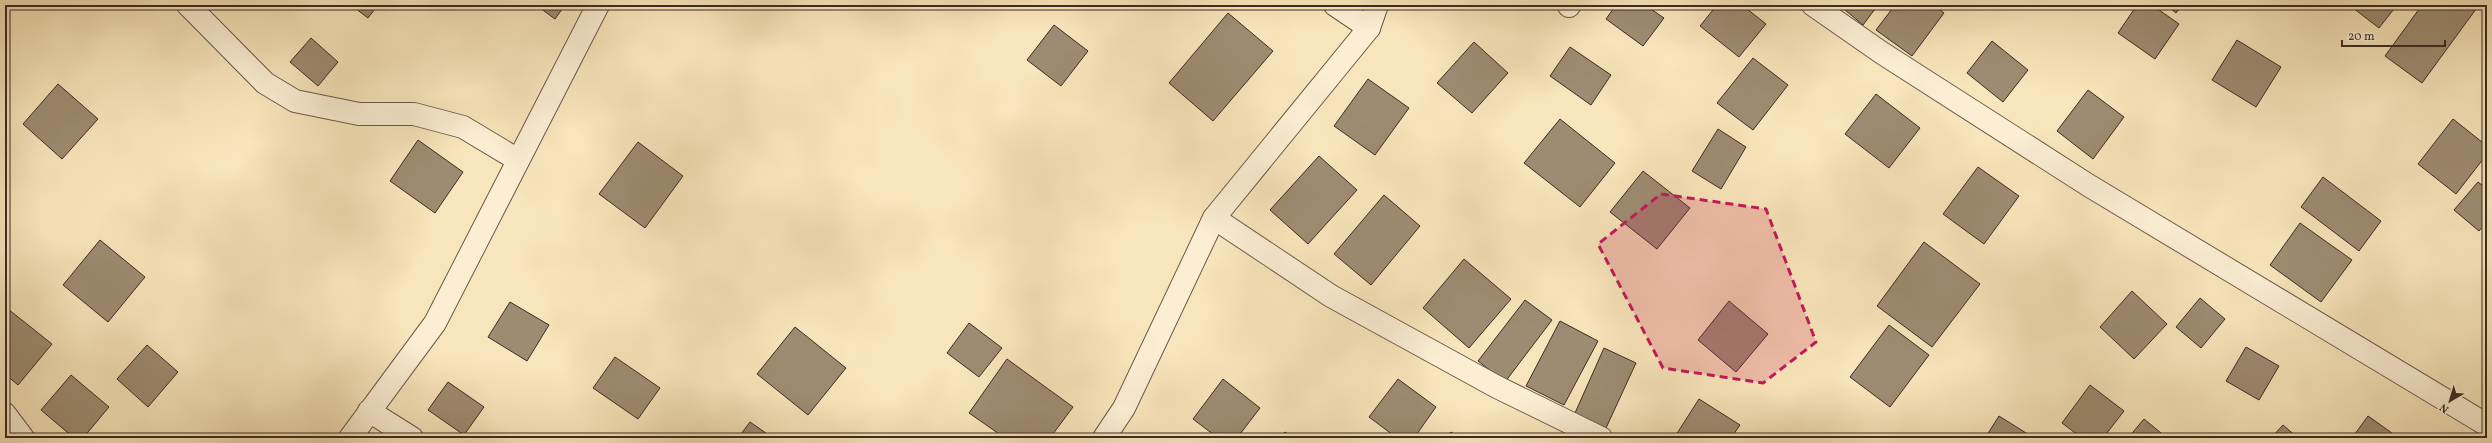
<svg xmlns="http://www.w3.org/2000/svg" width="2492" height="443" font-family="Vollkorn,serif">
  <rect width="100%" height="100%" fill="#f9e5bb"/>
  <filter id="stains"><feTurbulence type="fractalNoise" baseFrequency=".005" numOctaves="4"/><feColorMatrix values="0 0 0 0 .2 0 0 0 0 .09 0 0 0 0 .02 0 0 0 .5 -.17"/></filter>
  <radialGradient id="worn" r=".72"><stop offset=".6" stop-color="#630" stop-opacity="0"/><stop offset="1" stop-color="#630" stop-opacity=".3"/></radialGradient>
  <g fill="#9e8c72" stroke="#3b2c22">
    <path d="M351,5H378L368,18Z"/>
    <path d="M536,5H565L555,19Z"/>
    <path d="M1616,5H1645L1664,18L1643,46L1606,19Z"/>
    <path d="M1717,5H1742L1766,24L1739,57L1700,26Z"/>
    <path d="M1839,5H1878L1863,25Z"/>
    <path d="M1895,5H1934L1944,13L1912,56L1876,30Z"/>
    <path d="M2137,5H2152L2179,24L2155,59L2118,33Z"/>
    <path d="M2166,5H2182L2176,13Z"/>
    <path d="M2355,5H2397L2379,28L2353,8Z"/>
    <path d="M2422,5H2479L2422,83L2385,56Z"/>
    <path d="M1228,13L1273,51L1213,121L1169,83Z"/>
    <path d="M1054,25L1088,51L1061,86L1027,60Z"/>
    <path d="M311,38L338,62L318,86L290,62Z"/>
    <path d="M2237,40L2281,67L2256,107L2212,80Z"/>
    <path d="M1992,41L2028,70L2003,102L1967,73Z"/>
    <path d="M1474,42L1508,73L1472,113L1437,83Z"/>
    <path d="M1570,47L1611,75L1591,105L1550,76Z"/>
    <path d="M1753,58L1788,85L1753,130L1717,103Z"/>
    <path d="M1368,79L1409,108L1375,155L1334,126Z"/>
    <path d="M58,84L98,119L62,159L23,124Z"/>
    <path d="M2088,90L2124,117L2093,159L2057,131Z"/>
    <path d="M1876,94L1920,128L1889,168L1845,134Z"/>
    <path d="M1560,119L1615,163L1580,207L1524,163Z"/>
    <path d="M2453,119L2487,146V154L2456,194L2418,164Z"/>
    <path d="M1718,129L1746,147L1721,189L1692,171Z"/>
    <path d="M418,140L463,172L435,213L390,181Z"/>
    <path d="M638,142L683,176L645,228L599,194Z"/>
    <path d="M1319,156L1357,190L1308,244L1270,210Z"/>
    <path d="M1978,167L2019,196L1984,244L1943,214Z"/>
    <path d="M1643,171L1690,208L1657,249L1610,212Z"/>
    <path d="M2323,177L2381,221L2359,251L2301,207Z"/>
    <path d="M2478,182L2487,189V222L2479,231L2454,210Z"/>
    <path d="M1384,195L1420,226L1371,285L1334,254Z"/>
    <path d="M2300,223L2352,260L2321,302L2270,265Z"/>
    <path d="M100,240L145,277L108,322L63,285Z"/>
    <path d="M1924,242L1980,284L1932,347L1877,306Z"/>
    <path d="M1464,259L1511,299L1469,348L1423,308Z"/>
    <path d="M2132,291L2167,324L2134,359L2100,327Z"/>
    <path d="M2200,298L2225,319L2201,348L2176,327Z"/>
    <path d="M1525,300L1552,320L1505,382L1478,361Z"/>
    <path d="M1729,301L1768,334L1736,372L1698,340Z"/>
    <path d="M510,302L549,325L527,361L488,337Z"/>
    <path d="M8,309L52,344L18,385L5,374V313Z"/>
    <path d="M1560,321L1598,341L1564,405L1526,386Z"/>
    <path d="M969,323L1002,348L979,377L947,353Z"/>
    <path d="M1889,325L1929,355L1890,407L1850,377Z"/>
    <path d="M795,327L846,368L808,415L757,374Z"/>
    <path d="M147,345L178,372L148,407L117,379Z"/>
    <path d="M2246,347L2279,366L2259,400L2226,381Z"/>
    <path d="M1604,348L1636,363L1606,428L1575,413Z"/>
    <path d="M615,357L660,388L638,419L593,388Z"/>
    <path d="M1007,359L1073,407L1050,438H1005L969,413Z"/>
    <path d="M71,375L109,407L83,438H74L41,410Z"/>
    <path d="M1223,379L1260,408L1237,438H1218L1193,419Z"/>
    <path d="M1398,379L1436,407L1414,438H1397L1369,417Z"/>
    <path d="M448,382L484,407L464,435L428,410Z"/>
    <path d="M2090,385L2124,411L2103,438H2082L2062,423Z"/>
    <path d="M1699,399L1740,425L1731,438H1674Z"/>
    <path d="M1999,416L2034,438H1985Z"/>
    <path d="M2368,416L2399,438H2352Z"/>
    <path d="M2144,419L2167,438H2128Z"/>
    <path d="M750,422L773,438H738Z"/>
    <path d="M2283,425L2298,438H2271Z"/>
    <path d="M1285,432L1294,438H1281Z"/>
    <path d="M1451,432L1460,438H1447Z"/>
  </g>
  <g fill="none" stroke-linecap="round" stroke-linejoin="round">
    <g stroke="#6a5a48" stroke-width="24">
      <g id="minor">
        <path d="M188,5L265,83L295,101L359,114H414L463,127L518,160"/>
        <path d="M1335,5L1369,28"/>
        <path d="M1813,5L1882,53L2088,185L2487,425"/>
        <path d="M1569,6V5"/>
        <path d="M1214,218L1331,296L1497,387L1601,438"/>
        <path d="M369,411L412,438"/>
        <path d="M5,414L23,438"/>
        <path d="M350,438L435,323L598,5"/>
        <path d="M1104,438L1124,408L1214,218L1369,28L1377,5"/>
      </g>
    </g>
    <use href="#minor" stroke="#fbeed3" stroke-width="22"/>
  </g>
  <path fill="#c2185b" fill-opacity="0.2" stroke="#c2185b" stroke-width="3" stroke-dasharray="8 5" stroke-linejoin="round" d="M1661,194L1766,209L1816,342L1763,383L1663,368L1598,244Z"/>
  <rect width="2492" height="443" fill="none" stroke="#f9e5bb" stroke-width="20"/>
  <rect x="6" y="6" width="2480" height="431" fill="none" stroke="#3b2c22" stroke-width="2"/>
  <rect x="10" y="10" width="2472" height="423" fill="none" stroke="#3b2c22"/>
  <g transform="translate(2450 401) rotate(218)" stroke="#fbeed3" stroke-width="3" paint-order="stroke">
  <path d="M0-3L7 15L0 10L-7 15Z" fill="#3b2c22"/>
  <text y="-6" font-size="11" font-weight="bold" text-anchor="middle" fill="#3b2c22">N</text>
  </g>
  <path d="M2342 40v6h103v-6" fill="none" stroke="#3b2c22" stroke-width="2"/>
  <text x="2348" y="40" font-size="12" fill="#3b2c22" stroke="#fbeed3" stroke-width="3" paint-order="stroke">20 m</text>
  <rect width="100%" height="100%" filter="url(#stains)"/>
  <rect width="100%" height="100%" fill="url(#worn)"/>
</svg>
